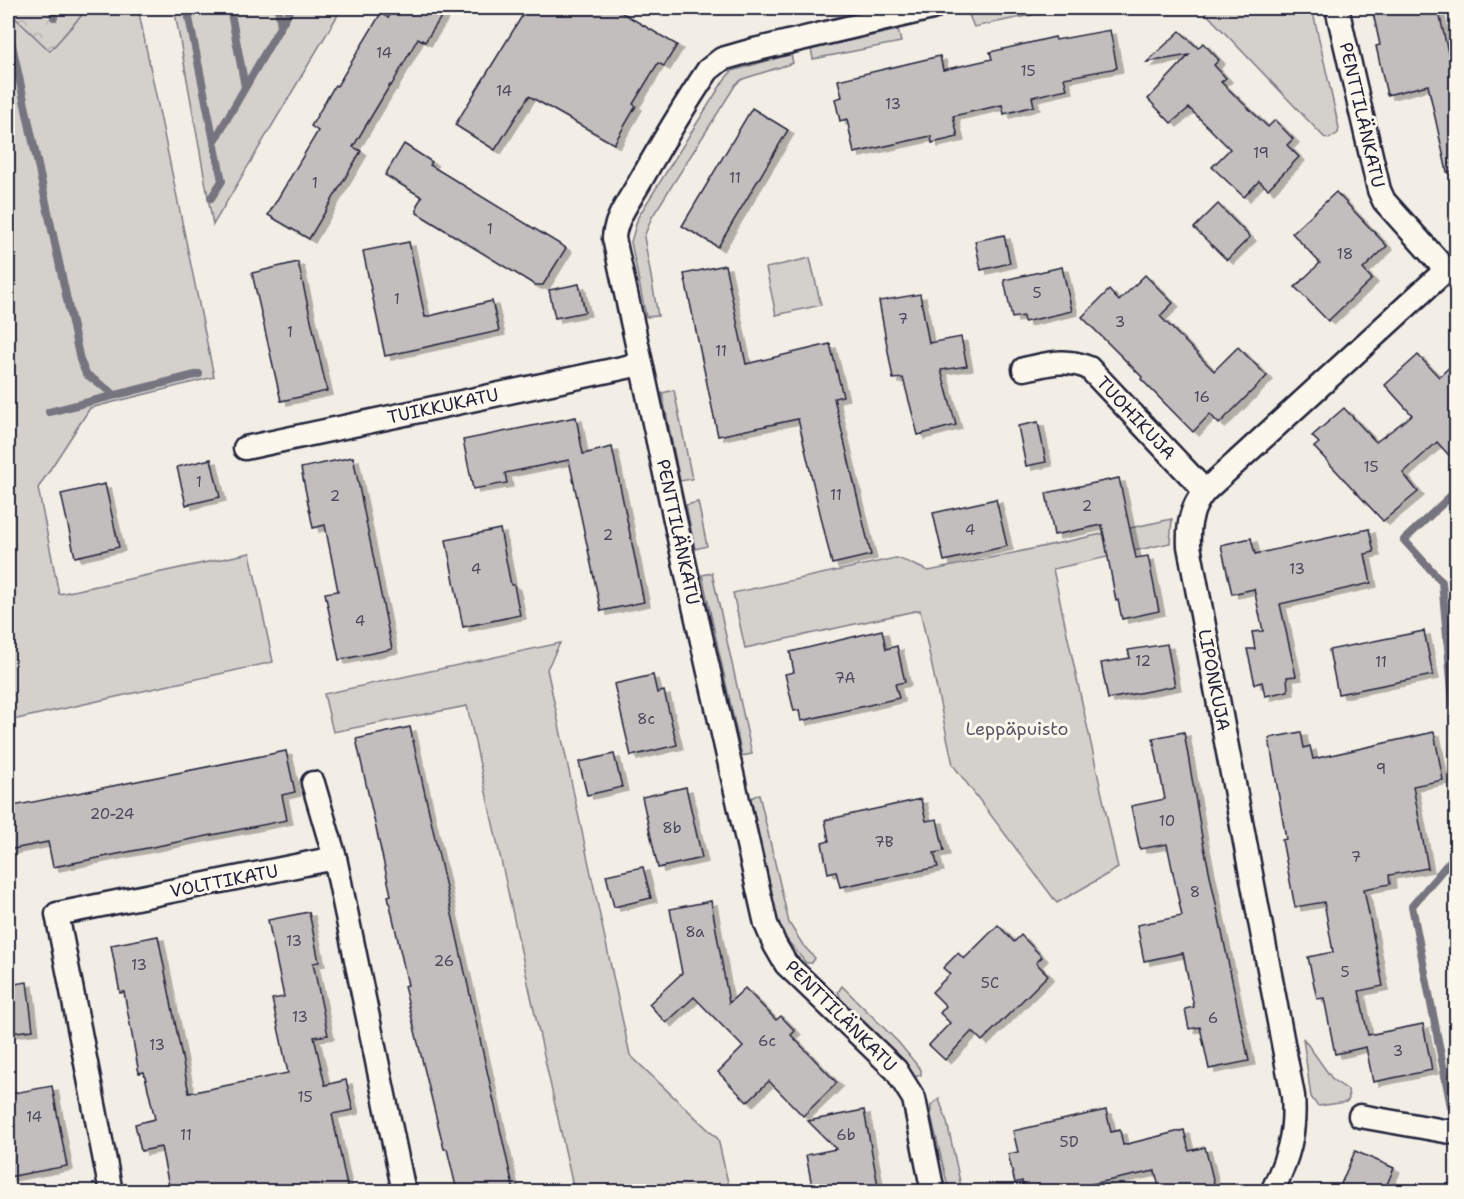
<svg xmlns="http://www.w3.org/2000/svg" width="1464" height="1199" font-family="'Shantell Sans',sans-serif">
  <defs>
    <pattern id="forest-crowns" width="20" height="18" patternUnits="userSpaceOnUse" patternTransform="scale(1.5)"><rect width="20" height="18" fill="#d4d1cc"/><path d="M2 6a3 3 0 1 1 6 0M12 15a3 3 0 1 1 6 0" fill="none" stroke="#b6b3b0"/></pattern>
    <filter id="shadow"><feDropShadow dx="6" dy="4" stdDeviation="0" flood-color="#0004"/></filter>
  </defs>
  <rect width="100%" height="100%" fill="#f2eee5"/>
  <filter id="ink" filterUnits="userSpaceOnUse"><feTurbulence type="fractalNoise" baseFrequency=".0167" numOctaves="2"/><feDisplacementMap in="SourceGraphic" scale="12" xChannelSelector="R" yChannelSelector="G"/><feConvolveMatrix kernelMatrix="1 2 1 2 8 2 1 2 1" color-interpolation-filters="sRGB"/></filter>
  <g filter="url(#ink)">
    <g fill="#d4d1cc" stroke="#7b7a84" stroke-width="1.5">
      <path d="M88,8H138L214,377L90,408L38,488L59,594L250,553L273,662L8,721V11L50,51Z"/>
      <path d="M174,8H342L213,225L176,18Z"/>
      <path d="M1005,8H1064L974,27L969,15Z"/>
      <path d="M1201,8H1312L1339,128L1338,133L1329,139L1324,137Z"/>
      <path d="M898,30L901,42L813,59L811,49Z"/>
      <path d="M791,54L793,63L743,79L736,84L652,217L644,237L658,316L646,317L631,242L638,217L724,80L732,71Z"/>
      <path d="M810,258L821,305L776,315L766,268Z"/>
      <path d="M674,390L692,479L680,481L662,393Z"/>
      <path d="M698,502L707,546L695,549L686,505Z"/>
      <path d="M1172,519L1170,543L1053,569L1118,868L1057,903L953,765L920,610L745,648L733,593L896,558C908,561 917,567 929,571Z"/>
      <path d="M712,573L752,754L742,756L702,575Z"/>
      <path d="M560,643L547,669L630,1055L718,1139L730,1191H574L467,706L333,732L324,694Z"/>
      <path d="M759,794L789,923L803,945L815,958L812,963H806L783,935L775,914L751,798Z"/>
      <path d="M842,986L899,1043L921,1070V1075L915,1077L910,1074L895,1054L841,999L838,992Z"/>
      <path d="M1303,1038L1333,1080L1348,1090L1349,1099L1346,1102L1319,1106L1316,1104L1311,1097Z"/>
      <path d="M939,1099L947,1122L962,1191H949L931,1115V1105Z"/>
    </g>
    <path fill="url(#forest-crowns)" stroke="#7b7a84" stroke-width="1.5" d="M8,8H88L50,51L8,11Z"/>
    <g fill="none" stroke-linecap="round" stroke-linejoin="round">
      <g stroke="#76747f" stroke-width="8">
        <path d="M52,8L54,17"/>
        <path d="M187,8L222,181L211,198"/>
        <path d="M230,8L245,87"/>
        <path d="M278,8L281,25"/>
        <path d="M8,26L80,360L86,374L115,395"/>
        <path d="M216,138L291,8"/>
        <path d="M49,412L199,374"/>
        <path d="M1456,491L1404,540L1442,582L1456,735"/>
        <path d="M1451,1107L1412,906L1456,854"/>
      </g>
    </g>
    <g fill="#c2bebe" stroke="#22223b" stroke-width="1.5" filter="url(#shadow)">
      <path d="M394,8H447L425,42L418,38L391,86L390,85L353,147L361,151L309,239L268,215L318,131L311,126L335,85L337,86L381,13L388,18Z"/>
      <path d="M527,8H614L677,45L664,66L658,63L633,104L636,106L614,144L529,96L495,150L455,125Z"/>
      <path d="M1372,8H1438L1456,88V171L1447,172L1428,85L1387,95L1376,46L1380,45Z"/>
      <path d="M1110,30L1117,68L1064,78L1067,89L1032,97L1034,106L1004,114L1002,105L953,116L958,137L932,143L931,136L854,153L847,119L840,121L835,99L842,97L838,80L940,56L943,70L992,59L990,52L1055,37L1056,40Z"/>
      <path d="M1180,31L1198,48L1203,43L1219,60L1214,65L1226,78L1221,82L1268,127L1275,120L1293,139L1287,145L1299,157L1268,189L1259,181L1244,197L1212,167L1230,149L1189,108L1171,123L1148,99L1189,55L1147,62Z"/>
      <path d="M752,108L788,130L718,247L682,226Z"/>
      <path d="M404,144L432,162L430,165L566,248L543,285H535L417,213V205L422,197L385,175Z"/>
      <path d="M1336,192L1387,246L1363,269L1372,279L1328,321L1295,287L1320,263L1292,233Z"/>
      <path d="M1218,204L1250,237L1227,260L1194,228Z"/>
      <path d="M1004,235L1010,263L981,270L975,241Z"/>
      <path d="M409,242L425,317L492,301L499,331L385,356L363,251Z"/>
      <path d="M298,262L327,391L281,401L252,273Z"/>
      <path d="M725,265L746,364L830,344L843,396L834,398L871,555L832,564L798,419L718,436L684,274Z"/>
      <path d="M1062,267L1072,311L1024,322L1023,316L1012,318L1004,280Z"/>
      <path d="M1145,275L1173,303L1160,316L1214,371L1238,347L1267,376L1219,424L1210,414L1193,432L1141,379L1142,377L1082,317L1109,290L1119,301Z"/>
      <path d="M579,284L585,312L555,318L549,290Z"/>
      <path d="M920,294L929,343L961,337L967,366L941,370L956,425L918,435L903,378L893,379L879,301Z"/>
      <path d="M1418,355L1439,377L1456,361V463L1437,442L1403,473L1418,492L1383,521L1314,447L1319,443L1312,436L1344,408L1376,442L1412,415L1385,385Z"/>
      <path d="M576,417L583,454L612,447L644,602L601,611L569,460L505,473L507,483L473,489L463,440Z"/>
      <path d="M1038,422L1046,462L1026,466L1018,426Z"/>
      <path d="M353,457L392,649L339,660L325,593L338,591L325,525L313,528L301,468Z"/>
      <path d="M211,459L220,497L186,505L177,467Z"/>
      <path d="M1119,478L1136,558L1148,556L1159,611L1122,619L1118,600L1116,601L1102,525L1054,535L1046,493Z"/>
      <path d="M105,484L119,547L75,557L61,494Z"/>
      <path d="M996,499L1007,546L944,561L933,513Z"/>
      <path d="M500,529L511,585H514L520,615L463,627L446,540Z"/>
      <path d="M1369,529L1374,552L1365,554L1371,583L1280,604L1296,676L1287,677L1288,691L1265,696L1262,682L1255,684L1247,649H1255L1252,632L1263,631L1254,589L1232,594L1221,545L1251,538L1255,554Z"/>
      <path d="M882,630L886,649L897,646L905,682L895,684L899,698L801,721L799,710L794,711L785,674L794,672L790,652Z"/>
      <path d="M1424,631L1433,675L1338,694L1329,650Z"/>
      <path d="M1167,644L1175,686L1108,699L1101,663L1130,658L1128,650Z"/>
      <path d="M653,675L657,693L664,691L677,745L631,756L614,684Z"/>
      <path d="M410,727L514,1191H457L447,1149H444L404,986L408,985L388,896L391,895L356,739Z"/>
      <path d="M1184,732L1202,837L1249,1061L1209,1069L1200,1027L1189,1029L1185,1009L1194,1007L1183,953L1144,961L1137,925L1182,916L1167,844L1140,849L1131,806L1165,799L1153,738Z"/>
      <path d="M1301,732L1304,748L1310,746L1313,759L1434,732L1443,780L1413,786L1428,868L1389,875L1390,884L1364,889L1383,986L1359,991L1368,1035L1423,1024L1432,1070L1373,1082L1366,1047L1335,1054L1324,998L1317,999L1308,957L1333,952L1324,902L1295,907L1282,840L1286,839L1269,738Z"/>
      <path d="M286,751L295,792L282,795L287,820L53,867L48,842L8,850V807Z"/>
      <path d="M614,754L622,787L587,795L579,762Z"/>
      <path d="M686,787L702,858L658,868L642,797Z"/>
      <path d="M921,799L926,821L937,819L944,851L934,853L938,867L840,887L836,871L828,873L822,843L829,841L825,820Z"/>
      <path d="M643,867L651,898L614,907L606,875Z"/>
      <path d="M711,901L729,1003L745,988L776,1020L781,1016L795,1031L791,1035L837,1083L803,1116L769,1081L747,1102L718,1072L743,1047L694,997L666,1023L649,1004L682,973L670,909Z"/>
      <path d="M309,912L319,962L313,963L328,1035L314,1037L325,1085L346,1080L353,1110L332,1114L348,1191H170L161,1147L141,1151L135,1124L155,1119L144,1072L139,1073L124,992L120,993L111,945L158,936L189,1093L288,1073L272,999L284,997L268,920Z"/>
      <path d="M998,925L1014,942L1021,935L1042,957L1036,963L1048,975L982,1041L972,1031L945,1060L929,1045L950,1023L940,1013L946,1006L932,992L950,974L943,968L958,953L964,959Z"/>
      <path d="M27,982L33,1030L8,1033V985Z"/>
      <path d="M52,1086L67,1166L8,1177V1137L14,1136L8,1094Z"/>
      <path d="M864,1110L879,1191H813L806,1155L836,1149L808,1121Z"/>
      <path d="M1106,1110L1111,1132L1120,1130L1123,1145L1184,1130L1189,1151L1205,1147L1216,1191H1160L1155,1171L1058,1191H1024L1022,1181L1015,1183L1008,1154L1018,1152L1013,1131Z"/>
      <path d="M1355,1151L1394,1168L1384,1191H1338Z"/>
    </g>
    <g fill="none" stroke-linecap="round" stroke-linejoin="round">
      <g stroke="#22223b" stroke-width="27">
        <g id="minor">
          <path d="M932,8L750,51L722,59L708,70C684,106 662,143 641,180C631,198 615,218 614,238L685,566L766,924L775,945L786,964L896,1070L914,1099L933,1192"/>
          <path d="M1024,369C1049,364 1064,358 1089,368L1205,491"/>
          <path d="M245,448L641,364"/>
          <path d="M313,783L335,858"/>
          <path d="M1360,1116L1456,1133"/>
          <path d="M111,1192L57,914L335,858L404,1192"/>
          <path d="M1272,1192C1288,1158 1296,1133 1293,1096L1189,546C1188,525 1191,507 1205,491L1446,270L1384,201L1379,190L1337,8"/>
        </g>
      </g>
      <use href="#minor" stroke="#fbf7ec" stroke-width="22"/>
    </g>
  </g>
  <g text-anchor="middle" stroke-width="6" stroke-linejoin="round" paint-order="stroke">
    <g font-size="15" fill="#4a495c">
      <text x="384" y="58">14</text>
      <text x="1028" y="76">15</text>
      <text x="504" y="96">14</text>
      <text x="893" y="109">13</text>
      <text x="1261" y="158">19</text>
      <text x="735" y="183">11</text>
      <text x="315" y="188">1</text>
      <text x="490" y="234">1</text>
      <text x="1345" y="259">18</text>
      <text x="1037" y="298">5</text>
      <text x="397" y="304">1</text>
      <text x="903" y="324">7</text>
      <text x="1120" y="327">3</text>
      <text x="290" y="337">1</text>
      <text x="721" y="356">11</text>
      <text x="1202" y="402">16</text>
      <text x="1371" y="472">15</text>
      <text x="199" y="487">1</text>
      <text x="836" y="500">11</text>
      <text x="335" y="501">2</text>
      <text x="1087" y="511">2</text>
      <text x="970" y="535">4</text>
      <text x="608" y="540">2</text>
      <text x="476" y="574">4</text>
      <text x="1297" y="574">13</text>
      <text x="360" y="626">4</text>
      <text x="1143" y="666">12</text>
      <text x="1381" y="667">11</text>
      <text x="845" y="683">7A</text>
      <text x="646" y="724">8c</text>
      <text x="1381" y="774">9</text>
      <text x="112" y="819">20-24</text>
      <text x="1167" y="826">10</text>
      <text x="672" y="833">8b</text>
      <text x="884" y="847">7B</text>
      <text x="1356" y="862">7</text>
      <text x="1195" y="897">8</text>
      <text x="695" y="937">8a</text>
      <text x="294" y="946">13</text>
      <text x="444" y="966">26</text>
      <text x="139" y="970">13</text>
      <text x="1345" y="977">5</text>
      <text x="990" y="988">5C</text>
      <text x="300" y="1022">13</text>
      <text x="1213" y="1023">6</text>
      <text x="767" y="1046">6c</text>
      <text x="157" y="1050">13</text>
      <text x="1398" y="1056">3</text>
      <text x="305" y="1102">15</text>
      <text x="34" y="1122">14</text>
      <text x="186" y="1140">11</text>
      <text x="846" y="1140">6b</text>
      <text x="1069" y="1147">5D</text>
    </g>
    <g font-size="18" fill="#22223b" stroke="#fbf7ec">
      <text transform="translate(1362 115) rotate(77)" y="6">PENTTILÄNKATU</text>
      <text transform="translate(443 406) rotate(-12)" y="6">TUIKKUKATU</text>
      <text transform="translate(1136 418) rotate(47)" y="6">TUOHIKUJA</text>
      <text transform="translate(678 532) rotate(78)" y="6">PENTTILÄNKATU</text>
      <text transform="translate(1214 680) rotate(79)" y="6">LIPONKUJA</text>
      <text transform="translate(224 881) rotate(-11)" y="6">VOLTTIKATU</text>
      <text transform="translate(841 1016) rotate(45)" y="6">PENTTILÄNKATU</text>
    </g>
    <g font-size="18" fill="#575766" stroke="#fbf7ec">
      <text x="1017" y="735">Leppäpuisto</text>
    </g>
  </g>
  <rect width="1464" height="1199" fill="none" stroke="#fbf7ec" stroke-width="30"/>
  <rect x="15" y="15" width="1434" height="1169" fill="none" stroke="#22223b" stroke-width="2" filter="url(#ink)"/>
</svg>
